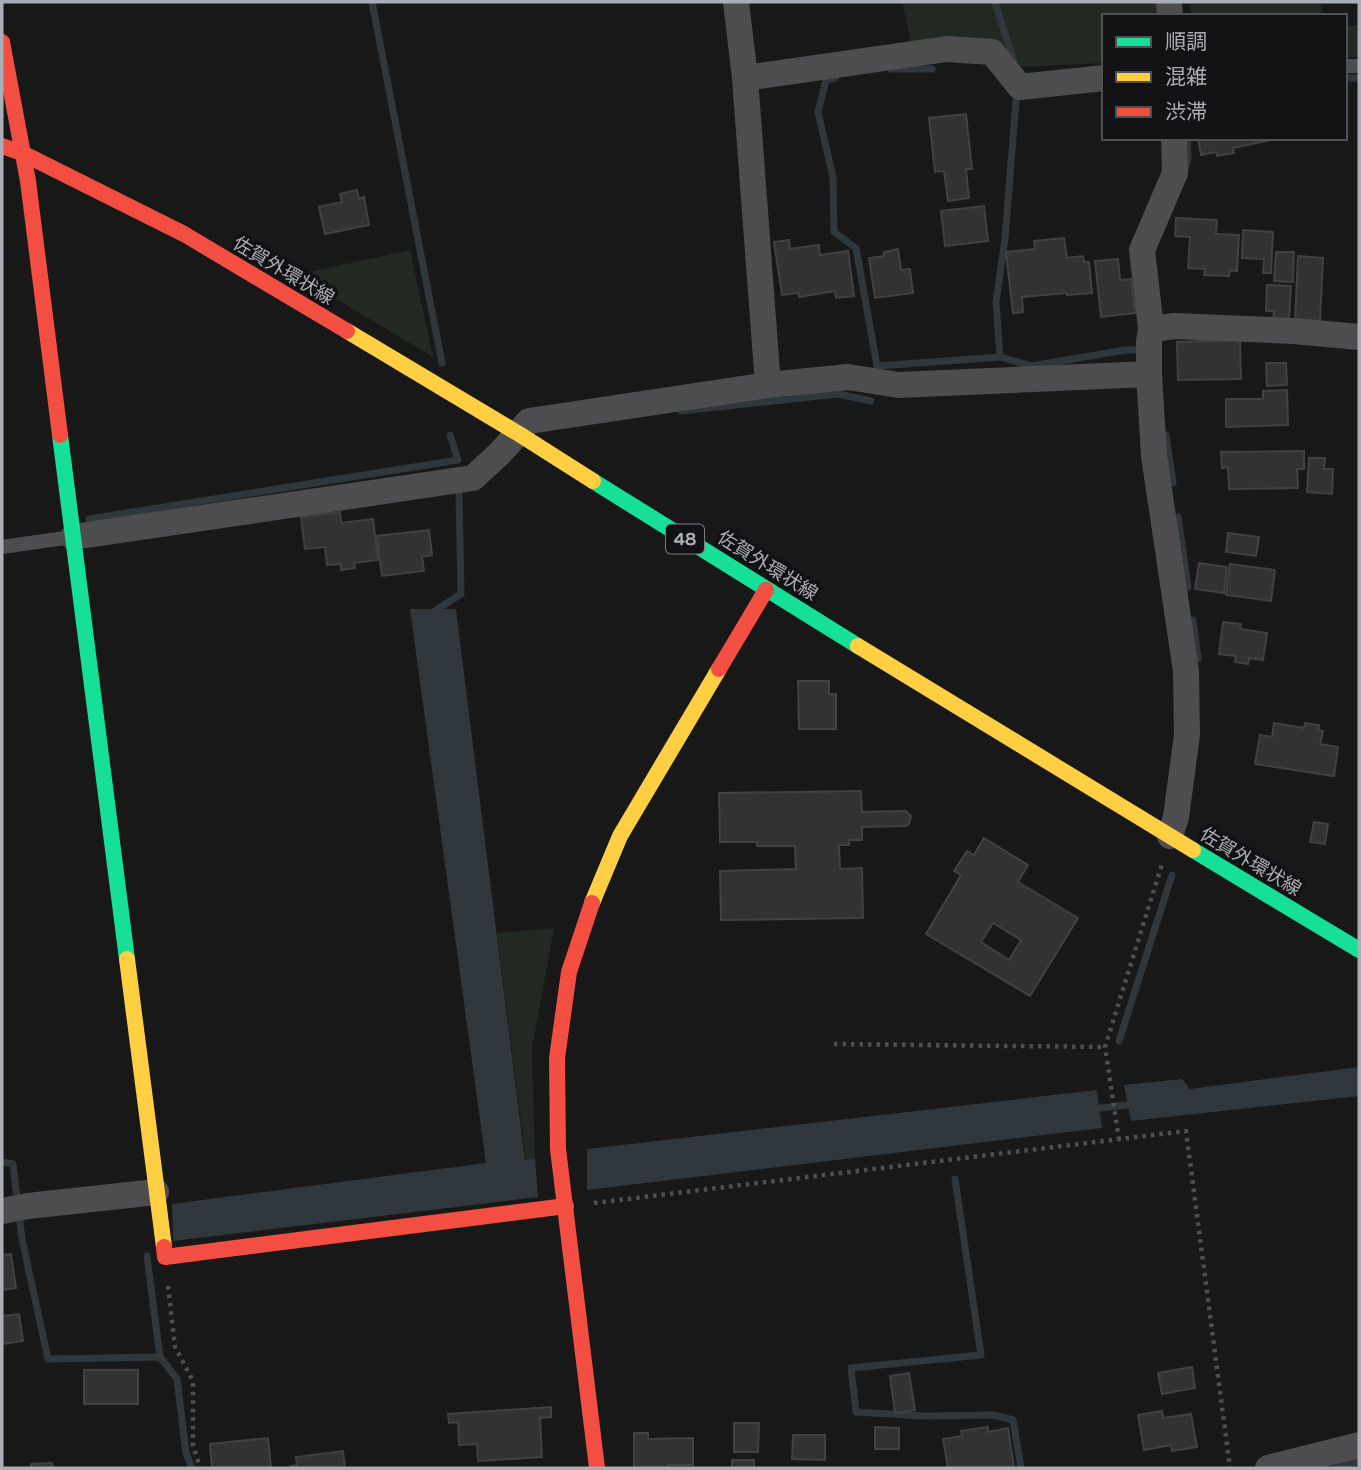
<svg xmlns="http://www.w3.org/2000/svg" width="1361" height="1470" font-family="'Varela Round','Noto Sans JP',sans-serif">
  <rect width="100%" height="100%" fill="#181818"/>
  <g fill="#222822">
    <path d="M902,2H1162L1163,16H1104V63L1018,67L911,41Z"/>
    <path d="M1190,2H1320L1323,16H1191Z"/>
    <path d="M1359,25V57H1345V26Z"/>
    <path d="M410,250L433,357L296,275Z"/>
    <path d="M554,928L532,1048L535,1158L526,1160L497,933Z"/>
  </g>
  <g fill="#30373c">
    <path d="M410,609H456L525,1160L535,1158L538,1197L173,1241L172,1204L486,1163Z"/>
    <path d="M1359,1067V1096L1131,1121L1124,1085L1182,1079L1190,1089Z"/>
    <path d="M1097,1090L1102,1128L587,1190V1149Z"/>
  </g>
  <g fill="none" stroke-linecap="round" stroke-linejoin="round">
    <g stroke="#30373c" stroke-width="7">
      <path d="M372,2L442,363"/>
      <path d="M995,2L1014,62"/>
      <path d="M891,69H932"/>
      <path d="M835,78L826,80L818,112L833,177L834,232L856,248L877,366L1000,357L1032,366L1125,350H1143"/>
      <path d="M1345,78H1359"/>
      <path d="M1185,169L1188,159L1187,139"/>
      <path d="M1000,357L996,302L1005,239L1016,101"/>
      <path d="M681,411L838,394L871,401"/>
      <path d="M1166,435L1173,483"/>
      <path d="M1178,517L1188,587"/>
      <path d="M89,519L458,460L450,435"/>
      <path d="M430,614L461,594L459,492"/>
      <path d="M1193,620L1198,659"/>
      <path d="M1119,1041L1172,875"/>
      <path d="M1092,1109L1136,1104"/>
      <path d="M2,1162L13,1164L22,1239L48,1359L160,1357L177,1379L186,1453L192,1468"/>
      <path d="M955,1179L981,1355L851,1368L856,1412L925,1416L994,1415L1013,1420L1021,1468"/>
      <path d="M147,1256L160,1357"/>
      <path d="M1336,1468L1357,1462"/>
    </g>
  </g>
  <g fill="#323233" stroke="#414144" stroke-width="2" fill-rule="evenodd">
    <path d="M966,114L972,169H966L969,198L948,201L944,171L935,172L929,118Z"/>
    <path d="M1198,138H1276V139L1233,148L1234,153L1217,156L1216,152L1201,155Z"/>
    <path d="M357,190L359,199L364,197L369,225L325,234L319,207L342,202L340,194Z"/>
    <path d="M984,206L988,241L945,246L941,211Z"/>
    <path d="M1176,218L1217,220L1216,234L1239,235L1237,271L1230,270L1229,276L1204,275L1205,269L1188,268L1190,237L1175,236Z"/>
    <path d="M1243,230L1273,232L1271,273H1263L1264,259L1242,258Z"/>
    <path d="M1064,238L1067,258L1083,256L1084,262H1089L1092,293L1067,295V293L1022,297L1023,312L1013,313L1006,252L1035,249L1034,241Z"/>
    <path d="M789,240L790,249L819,245L820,255L848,251L854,296L836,298L835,291L799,297V293L782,295L774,242Z"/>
    <path d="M898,249L901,270L910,269L913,293L875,298L869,258L884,256V252Z"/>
    <path d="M1276,252H1294L1293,282L1274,281Z"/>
    <path d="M1298,256L1323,258L1320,321L1295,320Z"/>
    <path d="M1118,259L1120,280L1131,279L1135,313L1101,317L1095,261Z"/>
    <path d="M1267,285L1291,286L1289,321H1273L1274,311H1266Z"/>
    <path d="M1240,340L1241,379L1178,380L1177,342Z"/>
    <path d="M1266,363H1286L1287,385L1267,386Z"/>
    <path d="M1287,390L1288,425L1226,427V399H1263V391Z"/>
    <path d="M1304,451V469H1297L1298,488L1229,489L1228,467L1222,468L1221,452Z"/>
    <path d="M1309,458H1325L1324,469H1333L1332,494L1307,492Z"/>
    <path d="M340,512L341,523L373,519L378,560L354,563L355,568L341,570V564L327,565L325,547L305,549L301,517Z"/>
    <path d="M429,530L432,555L422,557L424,571L382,576L377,536Z"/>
    <path d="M1228,533L1259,537L1256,556L1226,552Z"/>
    <path d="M1199,563L1227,567L1224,593L1195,589Z"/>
    <path d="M1230,564L1275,570L1271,601L1226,595Z"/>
    <path d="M1223,622L1241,624L1240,629L1267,633L1263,660L1249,658L1248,664L1235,662L1236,656L1219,654Z"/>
    <path d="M798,681H829V694H836V729H799Z"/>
    <path d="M1274,723L1304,728L1305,723L1319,725L1318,730L1323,731L1320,744L1338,747L1334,776L1255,764L1260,735L1272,737Z"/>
    <path d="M861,791L862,812L906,811L911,816L909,824L906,826L862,827V840H849V845H839L840,869L862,868L863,918L721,920L720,871L796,869L795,846H757V842H720L719,793Z"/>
    <path d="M1314,822L1328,824L1325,844L1310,842Z"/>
    <path d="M984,838L1028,865L1018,882L1078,918L1030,996L926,934L961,875L954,871L967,851L974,855ZM993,923L1021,940L1009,960L981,942Z"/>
    <path d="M11,1254L16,1288L2,1290V1255Z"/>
    <path d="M19,1314L23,1341L2,1344V1316Z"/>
    <path d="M1192,1367L1195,1388L1162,1394L1158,1373Z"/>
    <rect x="84" y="1370" width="54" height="34"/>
    <path d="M909,1373L915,1410L895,1413L890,1376Z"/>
    <path d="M551,1407V1417L540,1418L542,1457L478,1461L477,1444L459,1445L458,1422L449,1423L448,1414Z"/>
    <path d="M1162,1411L1163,1418L1191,1414L1197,1447L1172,1451L1171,1445L1144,1450L1138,1415Z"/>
    <path d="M734,1423H759L758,1452H734Z"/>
    <path d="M875,1427L899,1428V1449H875Z"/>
    <path d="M988,1427V1432L1008,1428L1014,1468H948L943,1439L962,1436L961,1431Z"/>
    <path d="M634,1433H648V1439L693,1438V1465H668V1468H634Z"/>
    <path d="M793,1435H825V1460L792,1459Z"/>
    <path d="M268,1438L271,1468H212L210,1444Z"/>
    <path d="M343,1451L345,1468H291V1466L297,1465L296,1457Z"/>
    <rect x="732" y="1460" width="22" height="8"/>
    <path d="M52,1463L53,1468H31V1464Z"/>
  </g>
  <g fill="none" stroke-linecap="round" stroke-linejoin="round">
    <g stroke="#4e4f51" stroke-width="4.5" stroke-dasharray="3.5 5" stroke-linecap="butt">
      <path d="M834,1044L1105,1047"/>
      <path d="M1119,1140L1105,1047L1162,864"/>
      <path d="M594,1203L1186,1131L1230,1468"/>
      <path d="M168,1286L175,1347L193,1381V1445L200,1468"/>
    </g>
    <g stroke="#4d4d50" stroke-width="14">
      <path d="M1345,66H1359"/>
      <path d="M2,547L72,537"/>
    </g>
    <g stroke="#4d4d50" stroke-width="26">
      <path d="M736,2L745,78L768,385"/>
      <path d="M1169,2L1170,16"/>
      <path d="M745,78L947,49L992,52L1020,87L1104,78"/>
      <path d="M1151,329L1175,326L1294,331L1359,337"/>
      <path d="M73,537L473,478L499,454L529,421L768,385L848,377L899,385L1149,374"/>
      <path d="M1170,836L1176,817L1187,735L1186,671L1154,456L1149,374V342L1151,329L1142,250L1175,173L1174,138"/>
      <path d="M2,1211L28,1206L156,1192"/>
      <path d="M1268,1468L1359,1445"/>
    </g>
    <g stroke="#16e098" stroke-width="16">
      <path d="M60,435L127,959"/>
      <path d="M593,481L858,646"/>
      <path d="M1193,850L1359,950"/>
    </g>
    <g stroke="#ffcf43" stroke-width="16">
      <path d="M347,331L519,434L593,481"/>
      <path d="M858,646L1193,850"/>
      <path d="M592,903L620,836L719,669"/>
      <path d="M127,959L164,1247"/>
    </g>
    <g stroke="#f24e42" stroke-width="16">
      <path d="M2,42L28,181L60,435"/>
      <path d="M2,146L22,153L184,234L347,331"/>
      <path d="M719,669L766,590"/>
      <path d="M592,903L569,972L557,1058L558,1149L597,1468"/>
      <path d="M164,1247L165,1257L566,1206"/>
    </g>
  </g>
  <g text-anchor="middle" stroke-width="7" stroke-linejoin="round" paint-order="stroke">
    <rect fill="#121214" stroke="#7d7f86" stroke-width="2" x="666" y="524.5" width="38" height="29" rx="5"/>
    <g font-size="18" font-weight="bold" fill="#abaeb7">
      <text x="685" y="545">48</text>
    </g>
    <g font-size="19" fill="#abaeb7" stroke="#121214">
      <text transform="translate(284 270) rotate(31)" y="7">佐賀外環状線</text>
      <text transform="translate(768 565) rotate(32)" y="7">佐賀外環状線</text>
      <text transform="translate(1251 861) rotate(31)" y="7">佐賀外環状線</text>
    </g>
  </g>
  <rect width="1361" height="1470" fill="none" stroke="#abaeb7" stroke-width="7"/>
  <rect x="1102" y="14" width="245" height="126" fill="#121214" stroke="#4f5055" stroke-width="2"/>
  <rect x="1116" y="37" width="35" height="10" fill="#16e098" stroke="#4f5055" stroke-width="2"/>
  <text x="1165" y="49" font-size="21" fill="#abaeb7">順調</text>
  <rect x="1116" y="72" width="35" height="10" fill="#ffcf43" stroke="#4f5055" stroke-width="2"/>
  <text x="1165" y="84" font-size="21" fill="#abaeb7">混雑</text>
  <rect x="1116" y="107" width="35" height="10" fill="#f24e42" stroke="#4f5055" stroke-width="2"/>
  <text x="1165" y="119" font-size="21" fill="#abaeb7">渋滞</text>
</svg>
